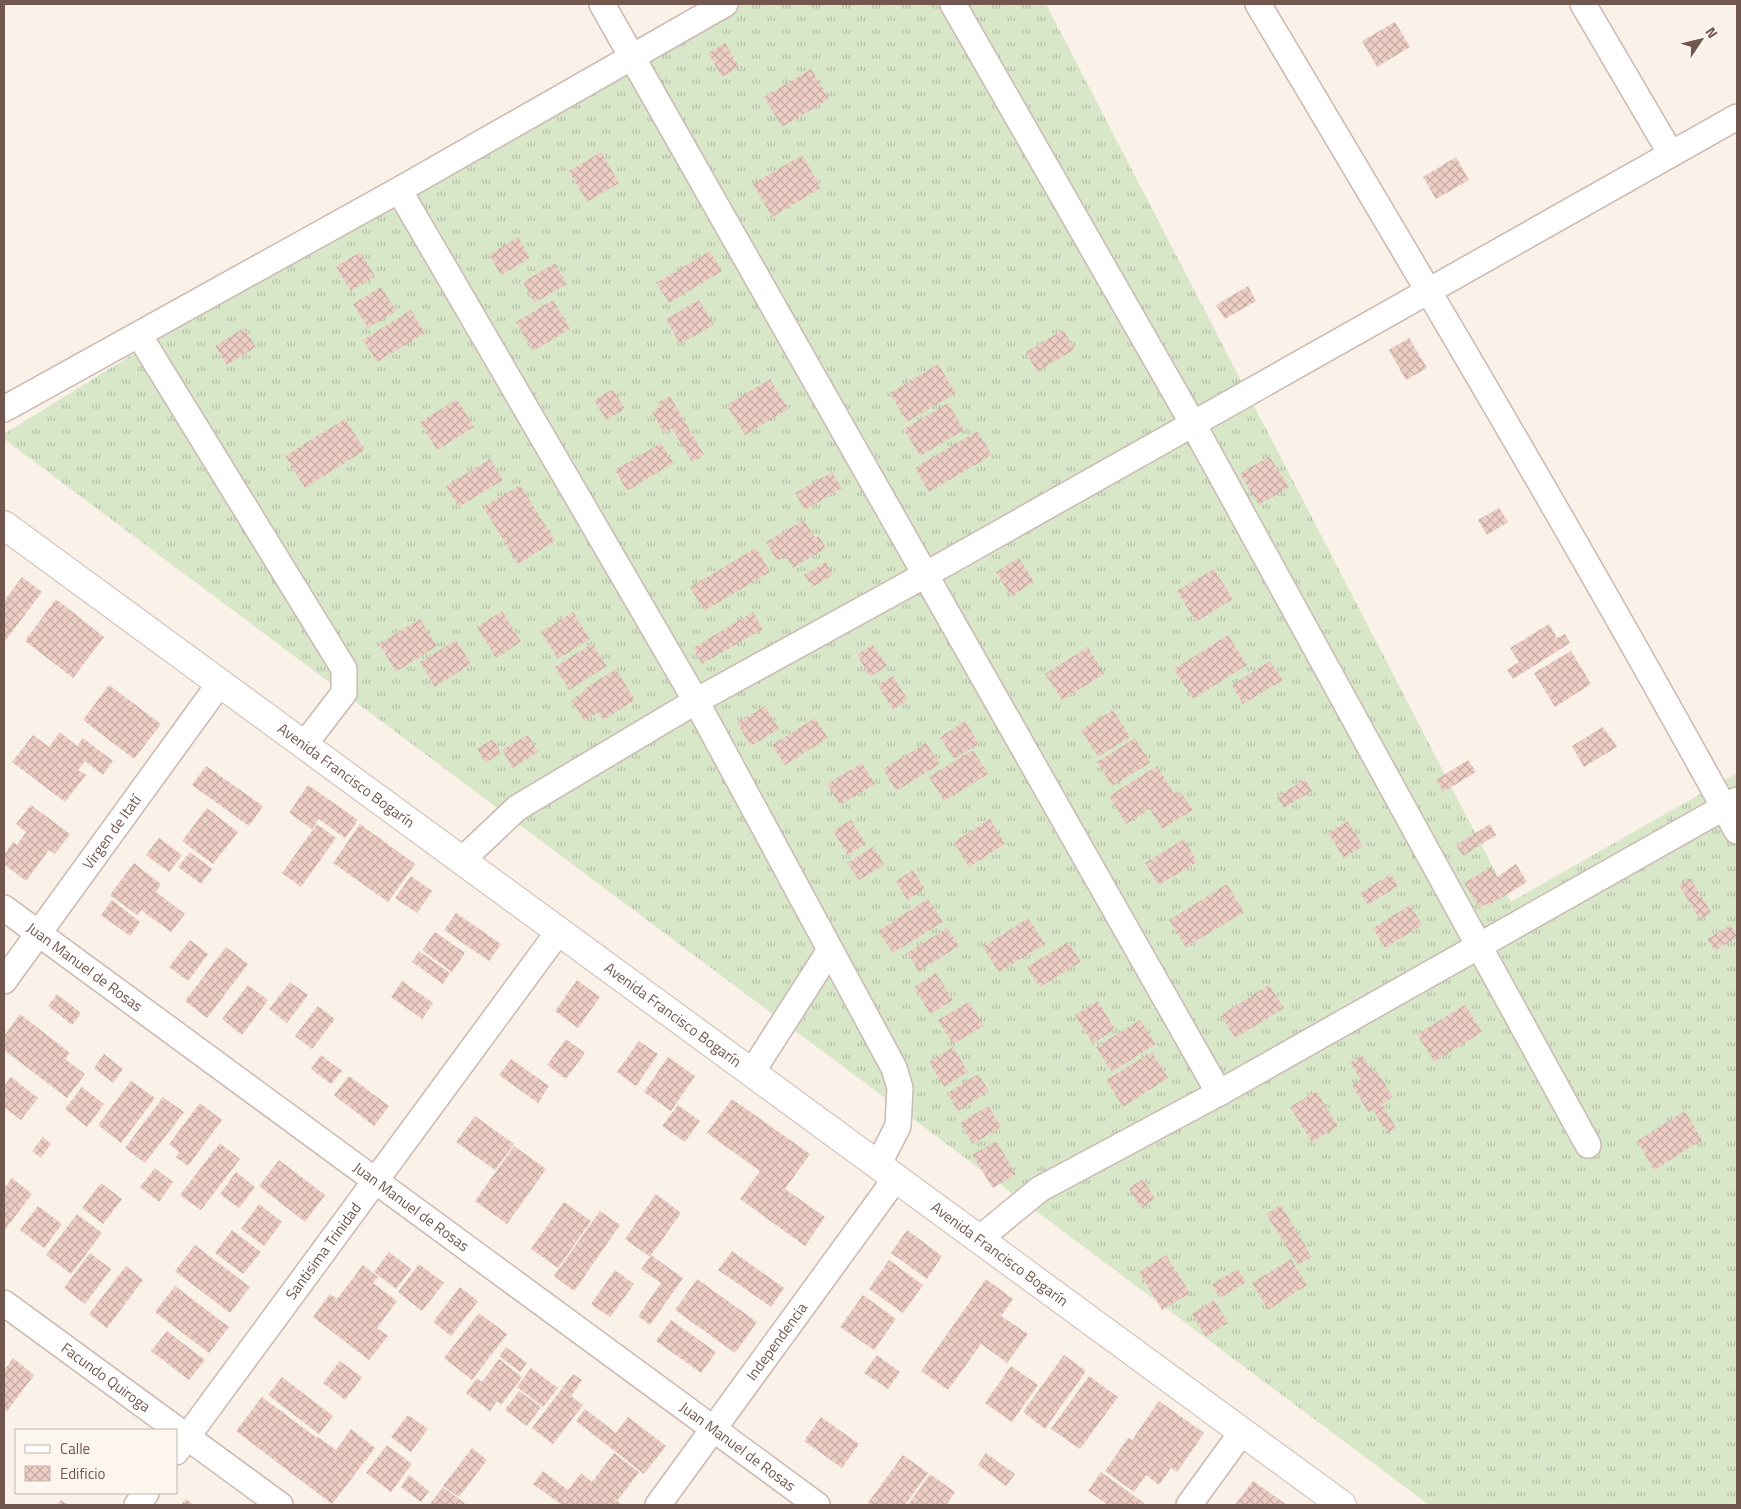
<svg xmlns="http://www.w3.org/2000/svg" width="1741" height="1509" font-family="'Titillium Web',sans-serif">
  <defs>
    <pattern id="grass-tufts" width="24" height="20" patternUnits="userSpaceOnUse" patternTransform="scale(1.25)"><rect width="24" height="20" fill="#d9e7c9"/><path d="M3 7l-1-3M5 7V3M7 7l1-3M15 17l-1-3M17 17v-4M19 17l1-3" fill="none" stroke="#b4bea6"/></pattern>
    <pattern id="building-cross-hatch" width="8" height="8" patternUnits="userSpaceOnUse" patternTransform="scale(1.25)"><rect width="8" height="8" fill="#edcec4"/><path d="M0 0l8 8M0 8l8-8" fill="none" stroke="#c4aaa2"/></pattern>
  </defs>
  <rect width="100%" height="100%" fill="#faf1e9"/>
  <path fill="url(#grass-tufts)" d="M698,4H1046L1511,902L1737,773V1505H1429L4,439V434L399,190Z"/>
  <g fill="url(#building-cross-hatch)">
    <path d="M1395,22L1410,47L1377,67L1362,41Z"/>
    <path d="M725,43L739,67L722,77L708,53Z"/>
    <path d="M811,69L829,99L782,127L764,97Z"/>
    <path d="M601,152L619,183L587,202L569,171Z"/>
    <path d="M802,155L821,188L772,217L753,184Z"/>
    <path d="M1456,157L1469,180L1436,199L1423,177Z"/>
    <path d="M518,237L530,258L501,275L489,255Z"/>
    <path d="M710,251L722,271L669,303L656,283Z"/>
    <path d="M360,252L375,276L351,291L336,267Z"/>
    <path d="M555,263L567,284L534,303L523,282Z"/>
    <path d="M1248,286L1256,301L1225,319L1216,305Z"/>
    <path d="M381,287L396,311L368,328L353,304Z"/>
    <path d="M553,300L570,329L533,351L516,322Z"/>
    <path d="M699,300L714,325L680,344L666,319Z"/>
    <path d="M411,310L425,333L377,362L363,340Z"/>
    <path d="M244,328L256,347L227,365L215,346Z"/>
    <path d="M1063,330L1075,349L1037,372L1026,352Z"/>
    <path d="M1409,338L1427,368L1406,380L1389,350Z"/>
    <path d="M938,364L956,393L907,422L890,393Z"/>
    <path d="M770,379L788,409L745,435L727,405Z"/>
    <path d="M613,389L625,409L606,420L594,400Z"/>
    <path d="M670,396L704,455L692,462L672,428L664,433L652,412L660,407L657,403Z"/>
    <path d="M457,399L474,427L437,450L420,422Z"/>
    <path d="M948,403L964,430L920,456L904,429Z"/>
    <path d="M345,419L365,450L305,488L285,456Z"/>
    <path d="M977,431L992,455L929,492L915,468Z"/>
    <path d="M661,443L673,463L627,491L615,470Z"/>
    <path d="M1269,456L1289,487L1259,505L1240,474Z"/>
    <path d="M490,459L503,480L459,507L446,486Z"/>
    <path d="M832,472L842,488L805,510L795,493Z"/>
    <path d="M520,485L555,541L518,564L483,507Z"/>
    <path d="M1499,508L1508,522L1487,535L1478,520Z"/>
    <path d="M804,520L815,538L819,536L826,548L793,568L786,556L777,561L766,542Z"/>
    <path d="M756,548L770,572L704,611L690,587Z"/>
    <path d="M1019,558L1034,582L1011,596L996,572Z"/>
    <path d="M826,562L833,575L812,587L804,575Z"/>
    <path d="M1214,569L1233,599L1196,622L1177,591Z"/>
    <path d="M22,577L42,592L5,641L4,601Z"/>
    <path d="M56,599L104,637L73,678L25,641Z"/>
    <path d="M502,611L521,642L496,658L477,627Z"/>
    <path d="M573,612L590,639L558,659L541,632Z"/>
    <path d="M753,612L763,629L702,664L693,648Z"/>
    <path d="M420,619L437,646L396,672L379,644Z"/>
    <path d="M1549,624L1557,638L1565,634L1570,643L1513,679L1507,670L1519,662L1510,648Z"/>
    <path d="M1228,635L1247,665L1193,699L1174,669Z"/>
    <path d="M456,640L471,664L435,687L420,662Z"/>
    <path d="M592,644L607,666L569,690L555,667Z"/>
    <path d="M873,645L887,666L870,677L857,654Z"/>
    <path d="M1088,647L1104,674L1062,700L1045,674Z"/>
    <path d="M1571,651L1591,684L1555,707L1534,673Z"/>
    <path d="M1270,661L1283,680L1243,704L1232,685Z"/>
    <path d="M616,669L635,700L603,720L599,712L584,721L571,700L585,691L584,689Z"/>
    <path d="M893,676L908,700L893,710L878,685Z"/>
    <path d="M109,685L161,724L134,759L83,720Z"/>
    <path d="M765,706L779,729L751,746L737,723Z"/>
    <path d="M1113,710L1130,737L1098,757L1081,730Z"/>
    <path d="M815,718L828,738L785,765L772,745Z"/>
    <path d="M965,721L979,744L954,759L940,737Z"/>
    <path d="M1603,727L1617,747L1584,767L1572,746Z"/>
    <path d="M60,732L77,746L83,738L113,761L103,775L85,761L78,770L86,775L65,802L12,762L33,735L49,747Z"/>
    <path d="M528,735L538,752L513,768L502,750Z"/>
    <path d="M1135,738L1150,763L1112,786L1097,762Z"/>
    <path d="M493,739L501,753L485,763L477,749Z"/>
    <path d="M926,743L940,764L896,791L883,769Z"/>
    <path d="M973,750L988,774L944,801L929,777Z"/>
    <path d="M1468,760L1476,772L1443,792L1436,780Z"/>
    <path d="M862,763L875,784L840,805L827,784Z"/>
    <path d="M206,766L263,806L249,826L192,785Z"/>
    <path d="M1157,766L1174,794L1180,791L1193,810L1162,829L1150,809L1126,824L1109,796Z"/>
    <path d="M1305,779L1312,791L1284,808L1277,797Z"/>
    <path d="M308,785L358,820L345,838L319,819L312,829L289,813Z"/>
    <path d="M31,805L70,834L55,854L49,850L26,881L4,864V855L13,842L17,845L26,832L16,824Z"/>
    <path d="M207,808L238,832L213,864L182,841Z"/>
    <path d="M990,819L1005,844L969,867L954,842Z"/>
    <path d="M851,820L866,844L848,855L833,831Z"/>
    <path d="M1348,821L1363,846L1344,858L1328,833Z"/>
    <path d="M317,824L336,838L301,887L282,873Z"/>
    <path d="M360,824L415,864L388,902L333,863Z"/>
    <path d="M1490,824L1496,835L1463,856L1456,845Z"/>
    <path d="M159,838L182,855L169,872L146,855Z"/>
    <path d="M1184,839L1197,862L1159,885L1145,863Z"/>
    <path d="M873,847L884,865L859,880L847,863Z"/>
    <path d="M190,852L212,869L201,884L178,867Z"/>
    <path d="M134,863L161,884L156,892L185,914L171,932L141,910L137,915L110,895Z"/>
    <path d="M1516,864L1527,882L1488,906L1486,904L1480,908L1464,883L1491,867L1497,877Z"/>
    <path d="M913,870L925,889L907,900L896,881Z"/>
    <path d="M1391,874L1398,886L1368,905L1360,893Z"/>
    <path d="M411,876L432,891L417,913L395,898Z"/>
    <path d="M1690,878L1711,912L1700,920L1679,885Z"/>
    <path d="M1227,884L1244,912L1186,947L1169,920Z"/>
    <path d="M928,899L943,922L893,953L878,931Z"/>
    <path d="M112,900L140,922L130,936L101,915Z"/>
    <path d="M1410,905L1422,925L1385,948L1373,928Z"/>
    <path d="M456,913L501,944L489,961L444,930Z"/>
    <path d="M1028,918L1045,944L999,972L983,947Z"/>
    <path d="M1731,925L1737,937L1715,951L1707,939Z"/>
    <path d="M947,928L959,946L919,971L907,953Z"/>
    <path d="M435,932L465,953L452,972L422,950Z"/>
    <path d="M190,940L208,954L188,981L169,967Z"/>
    <path d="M1068,942L1081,962L1040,987L1027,967Z"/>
    <path d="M226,947L248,964L207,1018L185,1001Z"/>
    <path d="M419,951L450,973L443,984L412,962Z"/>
    <path d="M936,973L953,1000L930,1014L914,987Z"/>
    <path d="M577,980L600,997L578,1028L555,1011Z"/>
    <path d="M402,981L433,1003L422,1019L391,997Z"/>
    <path d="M290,982L308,995L287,1023L269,1009Z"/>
    <path d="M248,985L268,1000L242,1035L222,1019Z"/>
    <path d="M1269,985L1284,1008L1235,1038L1221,1015Z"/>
    <path d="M57,994L81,1013L72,1025L48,1006Z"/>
    <path d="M1098,1001L1115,1029L1093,1044L1075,1015Z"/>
    <path d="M969,1002L984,1026L953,1044L938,1020Z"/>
    <path d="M1465,1005L1482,1032L1434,1062L1417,1034Z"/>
    <path d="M318,1006L335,1019L312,1049L295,1036Z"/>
    <path d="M20,1014L70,1053L65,1059L85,1074L67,1098L4,1050V1036Z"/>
    <path d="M1140,1020L1156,1044L1112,1072L1096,1047Z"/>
    <path d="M566,1039L585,1053L566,1079L547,1065Z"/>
    <path d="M639,1041L658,1054L636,1086L617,1072Z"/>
    <path d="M953,1047L968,1072L944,1087L929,1062Z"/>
    <path d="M1152,1052L1168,1078L1123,1107L1106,1080Z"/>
    <path d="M104,1054L123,1069L113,1083L94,1068Z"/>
    <path d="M321,1055L342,1071L331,1084L311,1069Z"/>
    <path d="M1362,1055L1373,1072L1376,1070L1393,1097L1382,1104L1396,1128L1387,1133L1373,1110L1368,1112L1352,1085L1361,1080L1350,1063Z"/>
    <path d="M668,1057L695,1076L671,1111L644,1092Z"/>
    <path d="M511,1059L549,1086L538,1103L499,1075Z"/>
    <path d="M978,1074L989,1091L958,1111L947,1093Z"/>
    <path d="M349,1076L389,1106L374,1126L334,1095Z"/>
    <path d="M11,1077L38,1098L21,1120L4,1107V1086Z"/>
    <path d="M131,1081L155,1098L121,1143L98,1125Z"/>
    <path d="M82,1087L104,1104L87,1127L65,1109Z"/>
    <path d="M1316,1091L1338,1126L1312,1142L1290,1107Z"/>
    <path d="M163,1097L184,1112L145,1163L125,1148Z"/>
    <path d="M732,1099L810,1154L785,1189L825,1217L805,1246L740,1199L760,1171L707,1133Z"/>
    <path d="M200,1103L222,1120L188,1166L176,1157L179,1152L169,1144Z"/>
    <path d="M678,1105L700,1121L685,1142L662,1126Z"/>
    <path d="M988,1106L1001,1127L973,1144L960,1123Z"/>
    <path d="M1685,1111L1702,1140L1654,1170L1637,1141Z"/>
    <path d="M475,1116L514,1144L495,1170L456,1142Z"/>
    <path d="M43,1137L51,1144L41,1158L32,1151Z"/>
    <path d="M996,1141L1016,1174L993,1188L972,1155Z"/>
    <path d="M220,1143L240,1159L201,1210L180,1195Z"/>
    <path d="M514,1146L546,1169L507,1224L475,1201Z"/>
    <path d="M279,1160L325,1195L305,1222L259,1186Z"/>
    <path d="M155,1168L173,1182L159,1202L140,1187Z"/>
    <path d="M236,1172L255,1187L239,1208L220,1194Z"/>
    <path d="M12,1178L32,1194L4,1231V1189Z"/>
    <path d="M1143,1179L1155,1199L1141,1208L1129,1188Z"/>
    <path d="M101,1183L122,1199L103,1224L82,1208Z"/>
    <path d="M656,1194L681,1213L651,1255L683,1278L650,1325L638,1316L661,1283L641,1269L650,1257L625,1239Z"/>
    <path d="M564,1202L591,1221L558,1268L531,1249Z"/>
    <path d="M259,1204L282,1222L264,1246L241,1229Z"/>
    <path d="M1281,1205L1312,1257L1298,1265L1266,1214Z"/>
    <path d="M38,1206L62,1224L44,1248L20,1230Z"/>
    <path d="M600,1211L620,1225L574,1291L554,1276Z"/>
    <path d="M77,1214L102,1233L71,1274L46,1255Z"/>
    <path d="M232,1230L261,1252L243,1274L215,1253Z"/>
    <path d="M907,1230L942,1256L927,1279L891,1253Z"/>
    <path d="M195,1245L250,1287L230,1313L175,1271Z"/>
    <path d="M732,1251L784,1288L771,1307L718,1270Z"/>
    <path d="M389,1252L411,1269L396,1289L374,1272Z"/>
    <path d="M90,1253L111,1269L85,1304L64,1288Z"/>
    <path d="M1166,1255L1190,1293L1162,1310L1139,1272Z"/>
    <path d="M1291,1259L1307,1285L1268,1310L1252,1283Z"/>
    <path d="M889,1260L923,1285L903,1313L869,1289Z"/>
    <path d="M419,1264L444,1283L422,1311L398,1292Z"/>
    <path d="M363,1265L378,1277L373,1283L397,1301L377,1328L388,1336L369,1360L313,1317L330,1294L337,1299Z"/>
    <path d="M126,1266L143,1280L107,1328L89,1314Z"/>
    <path d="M1238,1269L1246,1282L1220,1298L1212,1284Z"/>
    <path d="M615,1270L634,1284L610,1317L591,1304Z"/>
    <path d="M697,1279L757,1322L735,1353L675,1310Z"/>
    <path d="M986,1279L1013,1299L1001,1316L1028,1334L1007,1363L981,1344L948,1390L921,1371Z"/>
    <path d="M175,1286L229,1327L209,1353L155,1312Z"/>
    <path d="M460,1287L478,1301L451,1336L433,1322Z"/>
    <path d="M863,1295L896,1319L874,1350L840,1327Z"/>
    <path d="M1214,1300L1228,1323L1206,1337L1192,1314Z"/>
    <path d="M479,1313L507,1334L472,1380L444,1358Z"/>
    <path d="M671,1320L716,1352L701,1373L656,1341Z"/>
    <path d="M167,1331L205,1360L189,1380L151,1351Z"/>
    <path d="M506,1347L527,1363L520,1372L499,1356Z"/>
    <path d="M877,1355L900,1372L888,1389L864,1373Z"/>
    <path d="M1064,1355L1086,1371L1045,1429L1023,1412Z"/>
    <path d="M13,1358L34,1375L7,1411L4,1409V1371Z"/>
    <path d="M499,1359L522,1377L501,1405L497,1401L490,1411L466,1393L477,1378L482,1382Z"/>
    <path d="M340,1361L362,1377L345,1400L323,1383Z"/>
    <path d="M1011,1366L1038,1385L1012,1422L985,1403Z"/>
    <path d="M531,1368L558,1388L543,1407L517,1387Z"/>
    <path d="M573,1374L582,1380L571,1396L583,1405L553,1444L532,1428Z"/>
    <path d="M1089,1376L1118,1397L1080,1449L1051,1429Z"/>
    <path d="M282,1377L333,1416L319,1434L268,1395Z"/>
    <path d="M519,1391L541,1407L527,1426L505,1410Z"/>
    <path d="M262,1397L317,1438L318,1437L336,1450L351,1429L375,1448L332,1504L236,1431Z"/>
    <path d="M1159,1401L1204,1433L1177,1472L1155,1456L1171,1468L1159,1485L1146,1475L1134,1492L1105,1471L1128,1438L1132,1440Z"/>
    <path d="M585,1409L616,1433L628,1417L666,1446L644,1474L576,1421Z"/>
    <path d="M408,1415L428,1429L411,1452L391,1437Z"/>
    <path d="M821,1417L859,1444L842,1468L804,1441Z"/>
    <path d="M387,1445L412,1464L391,1492L366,1473Z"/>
    <path d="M472,1448L487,1460L459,1497L443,1486Z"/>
    <path d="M614,1453L639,1472L617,1501L623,1505H562L533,1484L543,1471L568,1490L581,1473L592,1482Z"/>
    <path d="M986,1453L1015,1474L1006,1486L978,1465Z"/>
    <path d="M903,1455L928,1473L905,1505H871L868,1503Z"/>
    <path d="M1101,1472L1144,1503L1142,1505H1108L1088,1491Z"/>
    <path d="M930,1474L955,1492L946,1505H908Z"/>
    <path d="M409,1475L429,1491L421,1502L401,1487Z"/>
    <path d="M1253,1481L1287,1505H1235Z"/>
    <path d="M443,1487L467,1505H429Z"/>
    <path d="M186,1499L194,1505H181Z"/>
    <path d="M61,1500L68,1505H57Z"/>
  </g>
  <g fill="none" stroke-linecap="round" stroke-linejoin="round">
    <g stroke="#cbb8b0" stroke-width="28">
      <g id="street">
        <path d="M602,4L1219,1093"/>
        <path d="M953,4L1193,424L1588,1145"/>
        <path d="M1258,4C1421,277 1584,552 1737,831"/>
        <path d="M1583,4L1671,154"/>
        <path d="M399,190L696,701L894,1068L900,1088L898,1126L878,1165"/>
        <path d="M139,335L344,669V693L304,745"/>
        <path d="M4,409L399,190L725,4"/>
        <path d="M462,860L517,808L696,701L925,575L1737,117"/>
        <path id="s1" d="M4,908L817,1505"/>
        <path id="s2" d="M4,981L220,683"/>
        <path d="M752,1072L830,950"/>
        <path d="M979,1239L1040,1189L1219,1093L1737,800"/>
        <path id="s3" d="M4,1303L280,1505"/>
        <path id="s4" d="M176,1452L559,931"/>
        <path d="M137,1505L146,1493"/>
        <path id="s5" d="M658,1505L896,1178"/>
        <path d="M1189,1505L1242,1432"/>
      </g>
    </g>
    <g stroke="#cfbab1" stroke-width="30">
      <g id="secondary">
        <path id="s6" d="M4,525L1342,1505"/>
      </g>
    </g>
    <use href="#street" stroke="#fff" stroke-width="25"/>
    <use href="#secondary" stroke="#fff" stroke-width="28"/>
  </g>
  <g text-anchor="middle" stroke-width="4" stroke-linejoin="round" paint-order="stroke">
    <g font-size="15" fill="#72574f" stroke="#fdf6ef">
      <text dy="5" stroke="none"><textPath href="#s6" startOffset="424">Avenida Francisco Bogarín</textPath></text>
      <text dy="5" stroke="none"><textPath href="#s2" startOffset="184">Virgen de Itatí</textPath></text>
      <text dy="5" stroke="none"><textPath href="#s1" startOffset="100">Juan Manuel de Rosas</textPath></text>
      <text dy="5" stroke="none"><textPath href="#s6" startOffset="829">Avenida Francisco Bogarín</textPath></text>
      <text dy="5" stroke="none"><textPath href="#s1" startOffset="505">Juan Manuel de Rosas</textPath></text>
      <text dy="5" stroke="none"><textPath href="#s4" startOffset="249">Santisima Trinidad</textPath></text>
      <text dy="5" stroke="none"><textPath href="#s6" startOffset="1234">Avenida Francisco Bogarín</textPath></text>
      <text dy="5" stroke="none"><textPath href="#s5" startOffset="202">Independencia</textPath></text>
      <text dy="5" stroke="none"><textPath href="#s3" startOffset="126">Facundo Quiroga</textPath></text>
      <text dy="5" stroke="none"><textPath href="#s1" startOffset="910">Juan Manuel de Rosas</textPath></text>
    </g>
  </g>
  <rect width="1741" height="1509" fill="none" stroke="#72574f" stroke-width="10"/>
  <rect x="15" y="1429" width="162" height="65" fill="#fdf6ef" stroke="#c5b6af"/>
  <rect x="25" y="1445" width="25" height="8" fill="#ffffff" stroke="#c5b6af"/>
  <text x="60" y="1454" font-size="15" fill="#72574f">Calle</text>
  <rect x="25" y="1466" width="25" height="15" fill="url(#building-cross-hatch)" stroke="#c5b6af"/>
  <text x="60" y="1479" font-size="15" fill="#72574f">Edificio</text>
  <g transform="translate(1701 40) rotate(55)" stroke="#fdf6ef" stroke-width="4" paint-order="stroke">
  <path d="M0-4L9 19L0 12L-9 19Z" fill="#72574f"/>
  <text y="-8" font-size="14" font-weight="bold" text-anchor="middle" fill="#72574f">N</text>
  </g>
</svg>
